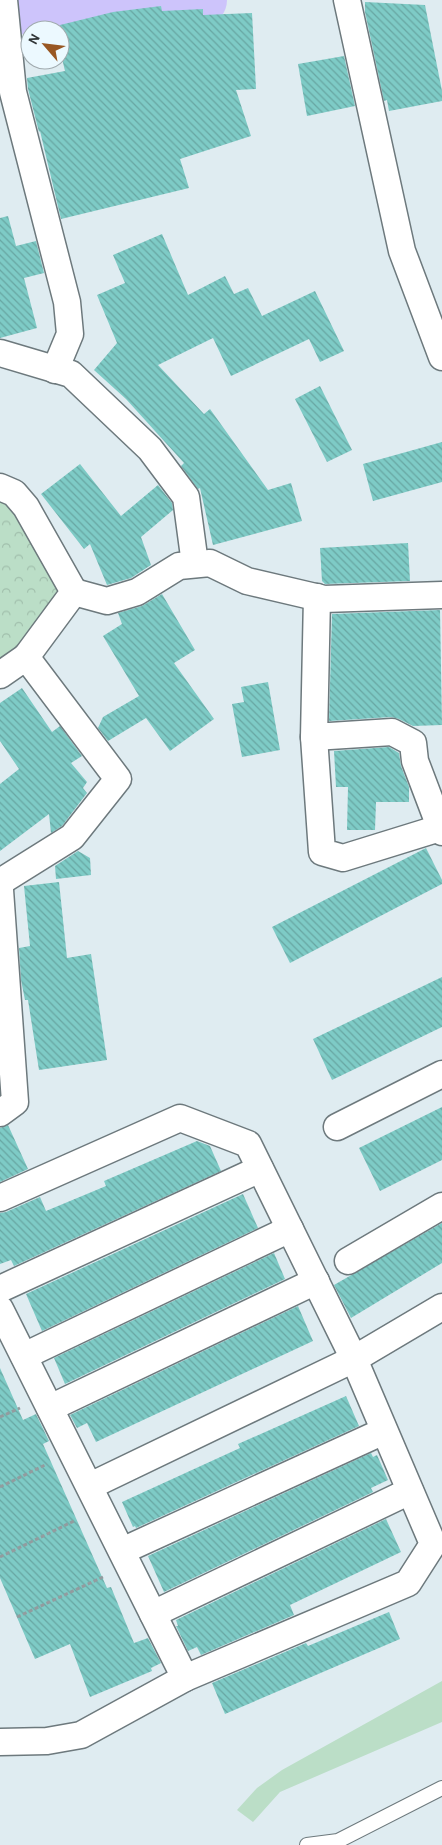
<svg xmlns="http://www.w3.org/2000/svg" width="442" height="1845" font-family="'Alegreya Sans',sans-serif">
  <defs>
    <pattern id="forest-crowns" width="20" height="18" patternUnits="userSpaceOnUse" patternTransform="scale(1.25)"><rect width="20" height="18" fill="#bbdec7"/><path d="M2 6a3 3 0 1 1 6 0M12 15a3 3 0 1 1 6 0" fill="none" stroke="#a1bfac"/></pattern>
    <pattern id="building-back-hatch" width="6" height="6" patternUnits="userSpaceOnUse" patternTransform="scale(1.25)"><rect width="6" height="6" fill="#7ecbc6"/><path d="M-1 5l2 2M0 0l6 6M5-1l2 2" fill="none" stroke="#68a6a2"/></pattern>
  </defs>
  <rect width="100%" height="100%" fill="#dfecf1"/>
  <path fill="#bbdec7" d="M442,1681V1722L280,1792L253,1822L237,1810L257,1788L282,1770Z"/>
  <path fill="url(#forest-crowns)" d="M0,500L18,509L65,589L23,643L0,660Z"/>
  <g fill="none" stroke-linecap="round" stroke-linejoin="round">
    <path stroke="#cdc4fb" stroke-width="54" d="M0,8L200,0"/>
  </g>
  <g fill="url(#building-back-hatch)">
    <path d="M365,2L425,5L442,91V101L389,111L387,100L384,101L365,12Z"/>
    <path d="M161,6L162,11L203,9V15L252,13L256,89L236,90L251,136L180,159L189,188L61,219L40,131L39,132L28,89L27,78L65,71L60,50V25L113,12Z"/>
    <path d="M344,56L355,106L307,116L298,64Z"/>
    <path d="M8,216L16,246L36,241L44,273L24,278L37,328L0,338V218Z"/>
    <path d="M162,234L188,295L225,276L234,294L248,288L262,316L315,291L344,351L320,362L309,339L231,376L213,338L158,365L204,414L210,409L268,490L291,483L302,521L213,545L200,488L198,489L181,466L184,463L126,399L94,370L117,343L97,295L125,283L113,255Z"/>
    <path d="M320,386L352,450L327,462L295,399Z"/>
    <path d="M442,442V482L373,501L363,464Z"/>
    <path d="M80,464L121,516L158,485L172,503L173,510L141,537L151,565L131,578L107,585L90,544L84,549L41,494Z"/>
    <path d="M408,543L410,581L325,584L322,581L320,548Z"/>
    <path d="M162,594L195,650L174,663L214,719L170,751L146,718L108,741L98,728L103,717L139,696L103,636L122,624L118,613L142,606Z"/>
    <path d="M440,610L442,725L413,726L399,719L391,717L329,721L332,614Z"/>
    <path d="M268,682L280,750L242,757L232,704L244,702L241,687Z"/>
    <path d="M22,688L52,732L60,726L82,756L71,763L87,782L83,788L87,793L62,826L51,833L49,814L0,851V784L19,769L0,741V703Z"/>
    <path d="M389,747L399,753L401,766L409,787V802H376L375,830H347L348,787H336L334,751Z"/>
    <path d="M426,848L442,880V884L290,963L272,927Z"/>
    <path d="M78,851L90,858L91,875L56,879L55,866Z"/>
    <path d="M59,882L67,958L91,954L107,1060L39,1070L28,1000H25L21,980L19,948L30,946L24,886Z"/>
    <path d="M442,977V1027L332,1080L313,1039Z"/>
    <path d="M442,1107V1160L380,1191L359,1148Z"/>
    <path d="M8,1125L28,1169L0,1182V1128Z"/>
    <path d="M197,1141L210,1146L221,1171L14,1266L11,1260L0,1264V1213L6,1212L40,1197L46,1211L106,1186L104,1181Z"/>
    <path d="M243,1194L258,1228L42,1331L26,1294Z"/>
    <path d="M442,1223V1263L351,1318L334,1285Z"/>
    <path d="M274,1253L285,1279L65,1384L54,1358Z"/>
    <path d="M298,1306L313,1341L96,1442L87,1423L77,1428L70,1415Z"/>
    <path d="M0,1368L23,1420L36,1414L49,1441L43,1444L107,1588L111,1587L134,1643L148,1638L161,1663L151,1668L152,1671L90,1697L70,1644L35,1659L0,1578Z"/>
    <path d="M346,1396L359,1426L136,1528L135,1526L133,1527L122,1502L240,1448L238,1444Z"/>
    <path d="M371,1453L373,1457L377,1455L388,1480L371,1488L373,1492L164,1592L148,1556Z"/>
    <path d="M386,1519L401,1552L290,1605L294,1615L201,1655L197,1647L188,1651L176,1626H178L176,1620Z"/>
    <path d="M389,1612L400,1639L225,1714L212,1683L306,1643L308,1646Z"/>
  </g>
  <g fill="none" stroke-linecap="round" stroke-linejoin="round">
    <g stroke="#6d797d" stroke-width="16">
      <path id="service" d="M307,1845L338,1841L442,1788"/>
    </g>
    <g stroke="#6d797d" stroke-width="29">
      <g id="minor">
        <path d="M4,0L13,92L67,302L70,334L55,370"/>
        <path d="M347,0L402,251L442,357"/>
        <path d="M0,353L71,374L150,449L186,497L195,564"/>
        <path d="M0,487L14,493L26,507L74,592L26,657"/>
        <path d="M74,592L107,601L137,592L179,566L210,563L247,581L324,599L442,595"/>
        <path d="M317,597L314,737L392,732L413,743L415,761L442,832"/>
        <path d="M0,675L26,657L118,779L72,837L0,882"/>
        <path d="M314,737L322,852L343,858L440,828"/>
        <path d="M0,890L15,1102L0,1113"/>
        <path d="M337,1127L442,1074"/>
        <path d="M0,1198L180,1118L248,1144L354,1359L433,1544L408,1583L185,1678L0,1309"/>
        <path d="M348,1261L442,1206"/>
        <path d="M0,1289L260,1169"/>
        <path d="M24,1356L290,1229"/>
        <path d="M50,1408L316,1281"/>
        <path d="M90,1486L354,1359L442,1307"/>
        <path d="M122,1551L384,1431"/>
        <path d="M153,1614L410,1491"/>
        <path d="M0,1742L47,1741L81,1735L185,1678"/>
      </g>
    </g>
    <g stroke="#929c9f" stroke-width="3" stroke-dasharray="4 2.5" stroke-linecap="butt">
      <path d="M0,1417L20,1408"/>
      <path d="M0,1487L47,1464"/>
      <path d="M0,1557L76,1520"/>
      <path d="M17,1617L103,1577"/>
    </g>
    <use href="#service" stroke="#fff" stroke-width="14"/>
    <use href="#minor" stroke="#fff" stroke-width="26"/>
  </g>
  <g transform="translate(45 45) rotate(298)"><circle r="24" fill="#ecf9ff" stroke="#a1abaf"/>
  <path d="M0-4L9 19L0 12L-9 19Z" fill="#985723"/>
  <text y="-8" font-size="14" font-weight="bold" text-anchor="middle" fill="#303537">N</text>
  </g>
</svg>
